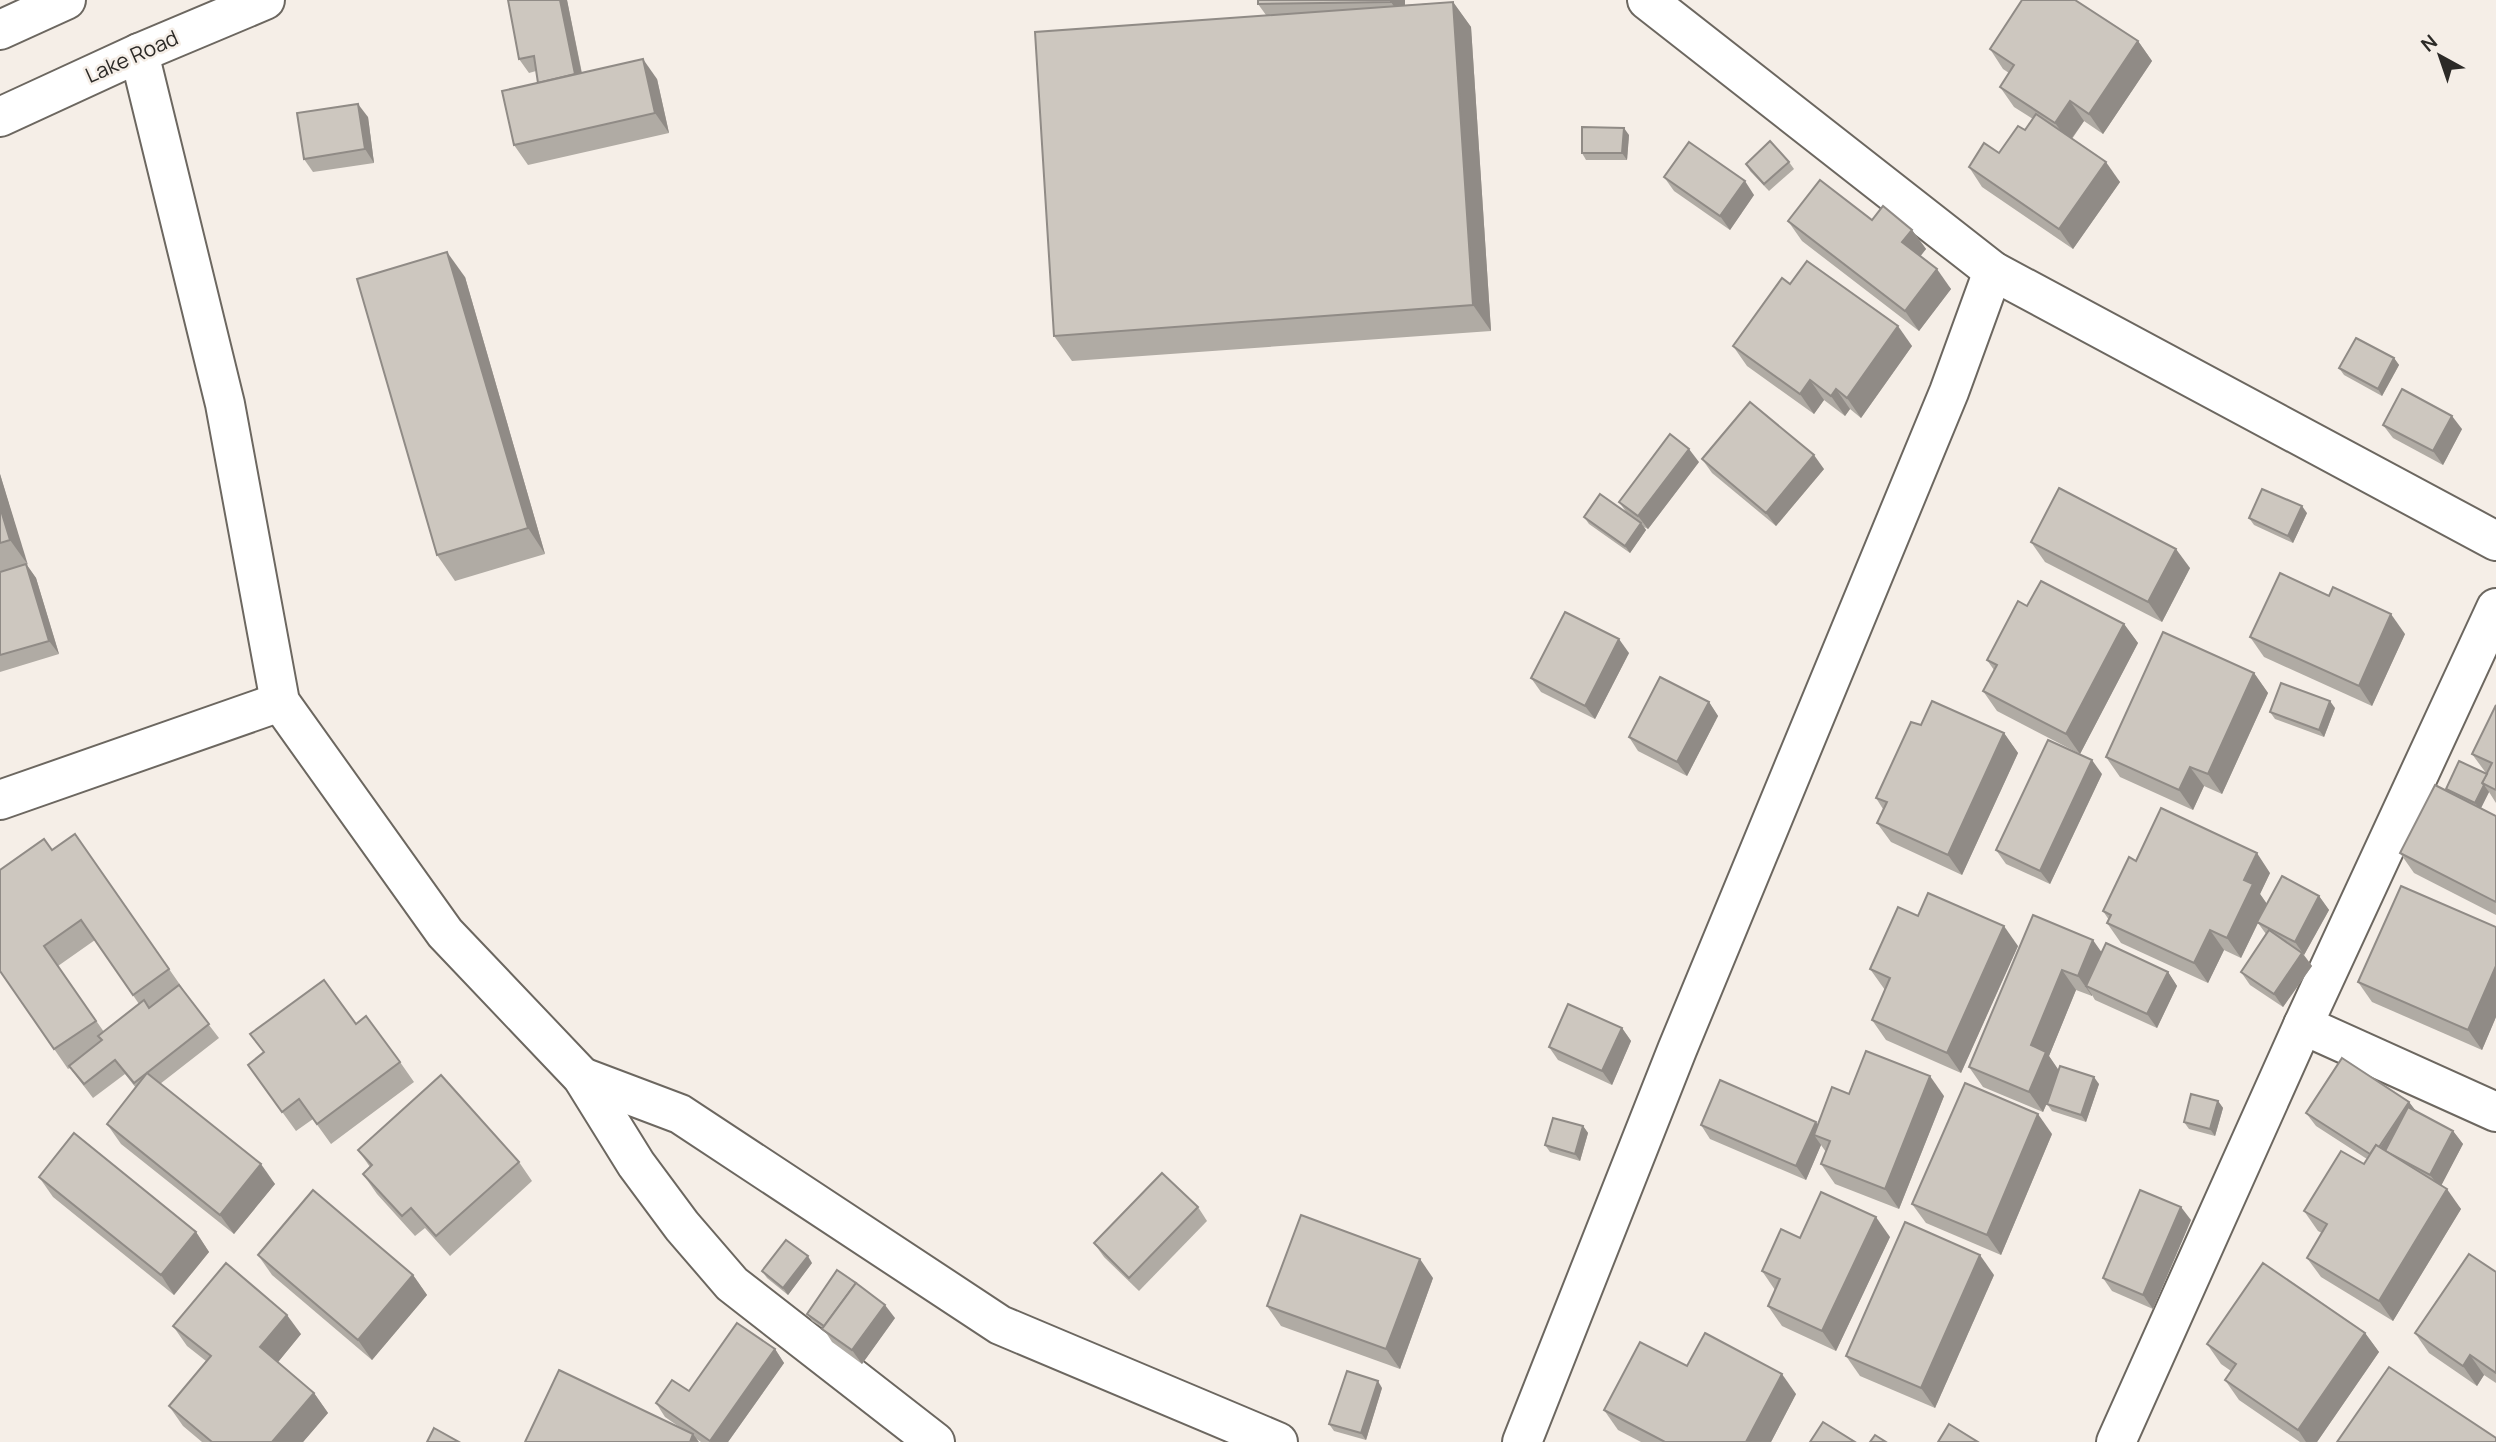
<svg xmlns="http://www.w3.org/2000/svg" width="2496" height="1442" font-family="Manrope,sans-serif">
  <rect width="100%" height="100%" fill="#f5eee7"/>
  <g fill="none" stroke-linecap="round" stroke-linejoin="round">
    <g stroke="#6c6760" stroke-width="42">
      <g id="minor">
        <path d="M1647,0L1993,271L2496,541"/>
        <path d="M139,53L225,404L280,702L445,933L582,1077L636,1164L682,1226L732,1284L935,1442"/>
        <path d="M0,800L280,702"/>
        <path d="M2303,1025L2496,1112"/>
        <path d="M582,1077L680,1114L1000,1325L1278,1442"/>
        <path d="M1522,1442L1677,1050L1949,392L1993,271"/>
        <path d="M2116,1442L2303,1025L2496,608"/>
      </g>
    </g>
    <g stroke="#6c6760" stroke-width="42">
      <g id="secondary">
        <path d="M0,30L66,0"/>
        <path d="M0,117L139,53L265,0"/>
      </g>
    </g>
    <use href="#minor" stroke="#fff" stroke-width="38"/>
    <use href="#secondary" stroke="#fff" stroke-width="38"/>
  </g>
  <g fill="#b0aba4" fill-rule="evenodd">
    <path d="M508,0H567L582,73L657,79L669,133L528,165L514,145L538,83L536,71L529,73L519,59Z"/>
    <path d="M1405,0V5L1453,2L1471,27L1491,331L1072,361L1054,336L1266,15L1258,4Z"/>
    <path d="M2138,41L2152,61L2103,134L2084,121L2072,139L2120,182L2073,249L1982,187L1969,167L1999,153L2025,130L2033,119L2014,107L2000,87L2009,73L2003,69L1990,49Z"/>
    <path d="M368,117L374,163L313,172L304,159Z"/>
    <path d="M1629,135L1627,160H1586L1582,153Z"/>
    <path d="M1789,162L1794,169L1769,191L1750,171L1746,164Z"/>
    <path d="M1664,177L1754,195L1730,230L1674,191Z"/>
    <path d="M1872,220L1912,230L1926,249L1920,256L1951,289L1919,331L1802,241L1788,221Z"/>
    <path d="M465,277L545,554L455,581L437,555Z"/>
    <path d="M1790,284L1912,346L1861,418L1850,409L1845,416L1824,400L1814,414L1747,366L1733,346Z"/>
    <path d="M2394,358L2399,365L2382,396L2344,375L2339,368Z"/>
    <path d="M2383,425L2462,429L2443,465L2393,438Z"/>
    <path d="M1702,459L1824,469L1776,526L1712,473Z"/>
    <path d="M1699,462L1648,529L1644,527L1646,530L1630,553L1589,524L1584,517L1627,513L1619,502Z"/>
    <path d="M0,474L27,565L36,578L59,654L0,672Z"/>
    <path d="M2307,513L2293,543L2254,525L2249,518Z"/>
    <path d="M2031,542L2190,568L2162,622L2045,562Z"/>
    <path d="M2027,606L2124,624L2138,643L2080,754L1997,711L1983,691L1994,670L1987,660Z"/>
    <path d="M2405,634L2372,706L2264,657L2250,637Z"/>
    <path d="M1629,653L1595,719L1541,692L1531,678Z"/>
    <path d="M2254,673L2268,693L2222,794L2204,786L2193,810L2120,777L2106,757Z"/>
    <path d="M1709,702L1718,716L1687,776L1638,751L1629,737Z"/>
    <path d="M2496,705V803L2489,792L2481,808L2496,816V915L2414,873L2400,853L2447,791L2446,789L2486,773L2472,754Z"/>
    <path d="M2335,708L2324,737L2275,719L2270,712Z"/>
    <path d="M1921,725L2004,733L2018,753L1962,875L1891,842L1877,823L1883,809L1876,798Z"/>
    <path d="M2102,774L2050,884L2006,864L1996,850Z"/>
    <path d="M75,834L183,989L182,990L219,1038L160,1084L275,1184L234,1234L121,1144L107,1124L136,1088L125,1074L93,1098L70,1068L68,1069L0,971L52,850ZM95,940L139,1004L104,1032L58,966Z"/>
    <path d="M2136,861L2270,873L2260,894L2267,904L2319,896L2329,910L2304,955L2312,966L2283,1007L2250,985L2241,972L2266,934L2258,923L2241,958L2224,950L2208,983L2121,943L2107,923L2109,920L2103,911Z"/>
    <path d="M2033,915L2102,952L2168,972L2177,986L2157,1028L2095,1000L2092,995V996L2076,990L2049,1056L2058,1070L2099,1084L2086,1122L2052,1111L2047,1104L2051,1094L2043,1112L1983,1087L1969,1067Z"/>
    <path d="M1918,916L2018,946L1961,1073L1886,1040L1872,1020L1885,990L1870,969Z"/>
    <path d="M2496,927V1017L2482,1050L2372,1002L2358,982Z"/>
    <path d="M356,1024L400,1062L414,1082L331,1144L313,1119L296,1131L248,1065L264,1052L250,1034Z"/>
    <path d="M1622,1028L1631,1041L1612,1085L1558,1060L1549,1047Z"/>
    <path d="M1849,1094L1944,1096L1899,1209L1835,1184L1821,1164L1826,1152L1821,1145L1806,1180L1710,1139L1701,1125H1818Z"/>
    <path d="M2218,1101L2223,1108L2215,1136L2189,1129L2184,1122Z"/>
    <path d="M2409,1102L2416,1112L2453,1131L2463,1144L2441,1185L2461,1209L2393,1321L2321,1277L2307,1258L2322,1233L2318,1231L2304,1211L2364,1164L2367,1159L2316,1126L2306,1113Z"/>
    <path d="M1583,1126L1588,1133L1580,1161L1550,1152L1545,1145Z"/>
    <path d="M2052,1134L2001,1255L1926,1223L1912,1204Z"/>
    <path d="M358,1150L519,1162L532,1181L450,1256L425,1228L415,1236L377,1194L363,1174L370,1167Z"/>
    <path d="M39,1177L196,1232L209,1252L174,1295L53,1197Z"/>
    <path d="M1198,1207L1207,1221L1139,1291L1104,1257L1094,1243Z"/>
    <path d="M2191,1220L2153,1309L2112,1291L2103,1278Z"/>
    <path d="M1890,1237L1836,1351L1782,1326L1768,1306L1775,1290L1762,1271L1800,1238Z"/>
    <path d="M258,1255L413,1275L427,1295L372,1360L272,1275Z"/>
    <path d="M812,1263L788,1295L767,1278L762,1271Z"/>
    <path d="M2496,1272V1383L2484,1375L2477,1386L2429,1353L2415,1333Z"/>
    <path d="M1994,1275L1935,1408L1860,1376L1846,1356Z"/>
    <path d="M1433,1278L1400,1369L1281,1326L1267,1306Z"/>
    <path d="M807,1314L895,1318L862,1364L832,1342L823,1328L812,1321Z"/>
    <path d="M173,1326L301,1334L278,1362L314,1393L328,1413L303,1442H202L183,1426L169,1406L206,1361L187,1346Z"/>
    <path d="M2365,1333L2379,1352L2317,1442H2300L2239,1400L2225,1380L2231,1371L2221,1364L2207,1344Z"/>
    <path d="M775,1349L784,1363L728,1442H701L665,1417L656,1403L689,1391Z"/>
    <path d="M1687,1366L1796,1394L1771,1442H1641L1618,1430L1604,1410Z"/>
    <path d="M1382,1388L1366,1440L1334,1431L1329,1424Z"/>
  </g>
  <g fill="#908b86">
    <path d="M560,0H567L585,90L575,76Z"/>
    <path d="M1391,0H1405V22L1391,2Z"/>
    <path d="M1453,2L1471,27L1491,331L1473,305Z"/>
    <path d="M2138,41L2152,61L2103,134L2089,114Z"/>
    <path d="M643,59L657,79L669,133L655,113Z"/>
    <path d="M2070,101L2084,121L2069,142L2055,123Z"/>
    <path d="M358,104L368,117L374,163L365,149Z"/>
    <path d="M1624,128L1629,135L1627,160L1622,153Z"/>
    <path d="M2106,162L2120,182L2073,249L2059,229Z"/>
    <path d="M1745,181L1754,195L1730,230L1720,216Z"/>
    <path d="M1912,230L1926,249L1916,262L1902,242Z"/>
    <path d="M447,252L465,277L545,554L528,528Z"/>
    <path d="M1937,269L1951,289L1919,331L1905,311Z"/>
    <path d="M1898,326L1912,346L1861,418L1847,398Z"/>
    <path d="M2394,358L2399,365L2382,396L2378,389Z"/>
    <path d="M1810,380L1824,400L1814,414L1800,394Z"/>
    <path d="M1836,389L1850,409L1845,416L1831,396Z"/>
    <path d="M2452,416L2462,429L2443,465L2433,451Z"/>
    <path d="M1689,449L1699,462L1648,529L1638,516Z"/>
    <path d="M1814,455L1824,469L1776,526L1766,513Z"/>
    <path d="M0,474L28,565L10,540L0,507Z"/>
    <path d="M2302,506L2307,513L2293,543L2288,536Z"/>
    <path d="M1641,523L1646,530L1630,553L1625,546Z"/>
    <path d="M2176,549L2190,568L2162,622L2148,602Z"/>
    <path d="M26,564L36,578L59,654L49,641Z"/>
    <path d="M2391,614L2405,634L2372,706L2359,686Z"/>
    <path d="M2124,624L2138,643L2080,754L2066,734Z"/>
    <path d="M1619,639L1629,653L1595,719L1585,706Z"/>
    <path d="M2254,673L2268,693L2222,794L2208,774Z"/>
    <path d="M2330,701L2335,708L2324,737L2319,730Z"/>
    <path d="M1709,702L1718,716L1687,776L1677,762Z"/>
    <path d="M2004,733L2018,753L1962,875L1948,855Z"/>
    <path d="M2092,760L2102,774L2050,884L2040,871Z"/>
    <path d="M2190,767L2204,786L2193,810L2179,790Z"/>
    <path d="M2484,785L2489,792L2480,810L2475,803Z"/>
    <path d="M2257,853L2270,873L2260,894L2267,904L2241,958L2227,938L2244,880Z"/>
    <path d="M2319,896L2329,910L2304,955L2295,942Z"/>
    <path d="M2004,926L2018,946L1961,1073L1947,1053Z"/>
    <path d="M2210,930L2224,950L2208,983L2194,963Z"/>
    <path d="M2093,940L2107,960L2086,986L2092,995V996L2078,976Z"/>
    <path d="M2302,953L2312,966L2283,1007L2274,994Z"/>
    <path d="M2496,966V1017L2482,1050L2468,1030Z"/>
    <path d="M2062,970L2076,990L2049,1056L2060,1072L2043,1112L2029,1092L2031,1045Z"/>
    <path d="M2168,972L2177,986L2157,1028L2147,1014Z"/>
    <path d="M1622,1028L1631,1041L1612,1085L1602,1071Z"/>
    <path d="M1930,1076L1944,1096L1899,1209L1885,1189Z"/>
    <path d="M2094,1077L2099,1084L2086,1122L2081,1115Z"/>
    <path d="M2218,1101L2223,1108L2215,1136L2210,1129Z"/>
    <path d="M2409,1102L2419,1115L2393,1155L2374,1157Z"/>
    <path d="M2038,1114L2052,1134L2001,1255L1987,1235Z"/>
    <path d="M1816,1122L1825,1136L1814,1135L1821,1145L1806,1180L1796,1166Z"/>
    <path d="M1583,1126L1588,1133L1580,1161L1575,1154Z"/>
    <path d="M2453,1131L2463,1144L2440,1188L2430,1175Z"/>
    <path d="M261,1164L275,1184L234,1234L220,1215Z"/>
    <path d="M2447,1189L2461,1209L2393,1321L2379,1301Z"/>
    <path d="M2181,1207L2191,1220L2153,1309L2143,1295Z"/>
    <path d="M1876,1217L1890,1237L1836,1351L1822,1331Z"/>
    <path d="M196,1232L209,1252L174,1295L161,1275Z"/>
    <path d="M1980,1255L1994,1275L1935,1408L1921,1388Z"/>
    <path d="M808,1256L812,1263L788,1295L783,1288Z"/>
    <path d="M1420,1259L1433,1278L1400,1369L1386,1349Z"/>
    <path d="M413,1275L427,1295L372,1360L358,1340Z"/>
    <path d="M885,1305L895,1318L862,1364L852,1350Z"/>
    <path d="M287,1315L301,1334L274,1367L260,1347Z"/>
    <path d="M2365,1333L2379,1352L2317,1442H2306L2298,1430Z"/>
    <path d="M775,1349L784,1363L728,1442H711L710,1441Z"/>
    <path d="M2470,1355L2484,1375L2477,1386L2463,1366Z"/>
    <path d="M1782,1374L1796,1394L1771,1442H1746Z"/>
    <path d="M1378,1381L1382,1388L1366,1440L1361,1433Z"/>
    <path d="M314,1393L328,1413L303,1442H272Z"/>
    <path d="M693,1434L699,1442H690Z"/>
  </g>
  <g fill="#cdc7bf" stroke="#908b86" stroke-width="2">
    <path d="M508,0H560L575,74L538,83L534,56L519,59Z"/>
    <path d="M1258,0H1391V2L1258,4Z"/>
    <path d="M2022,0H2075L2138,41L2089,114L2070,101L2055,123L2000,87L2014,65L1990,49Z"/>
    <path d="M1453,2L1473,305L1054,336L1035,32Z"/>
    <path d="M643,59L655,113L514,145L502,91Z"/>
    <path d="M358,104L365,149L304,159L297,113Z"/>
    <path d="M2036,114L2106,162L2059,229L1969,167L1984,143L1999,153L2018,126L2025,130Z"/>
    <path d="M1582,127L1624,128L1622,153H1582Z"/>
    <path d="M1770,141L1789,162L1764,184L1746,164Z"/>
    <path d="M1689,142L1745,181L1720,216L1664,177Z"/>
    <path d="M1820,180L1872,220L1883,206L1912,230L1902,242L1937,269L1905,311L1788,221Z"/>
    <path d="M447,252L528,528L437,555L357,279Z"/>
    <path d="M1807,261L1898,326L1847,398L1836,389L1831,396L1810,380L1800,394L1733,346L1782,278L1790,284Z"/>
    <path d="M2356,338L2394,358L2378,389L2339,368Z"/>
    <path d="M2402,389L2452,416L2433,451L2383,425Z"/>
    <path d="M1750,402L1814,455L1766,513L1702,459Z"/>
    <path d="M1670,434L1689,449L1638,516L1619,502Z"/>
    <path d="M2059,488L2176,549L2148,602L2031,542Z"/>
    <path d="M2262,489L2302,506L2288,536L2249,518Z"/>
    <path d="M1600,494L1641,523L1625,546L1584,517Z"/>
    <path d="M0,507L10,540L0,543Z"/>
    <path d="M26,564L49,641L0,655V572Z"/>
    <path d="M2280,573L2329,596L2333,587L2391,614L2359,686L2250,637Z"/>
    <path d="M2041,581L2124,624L2066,734L1983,691L1997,665L1987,660L2018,601L2027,606Z"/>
    <path d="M1565,612L1619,639L1585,706L1531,678Z"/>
    <path d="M2163,632L2254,673L2208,774L2190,767L2179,790L2106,757Z"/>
    <path d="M1660,677L1709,702L1677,762L1629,737Z"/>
    <path d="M2281,683L2330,701L2319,730L2270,712Z"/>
    <path d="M1932,701L2004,733L1948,855L1877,823L1887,802L1876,798L1911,722L1921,725Z"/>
    <path d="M2496,705V790L2482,783L2492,763L2472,754Z"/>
    <path d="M2048,740L2092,760L2040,871L1996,850Z"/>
    <path d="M2459,761L2487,774L2482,783L2484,785L2475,803L2446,789Z"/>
    <path d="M2435,785L2496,816V902L2400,853Z"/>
    <path d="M2161,808L2257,853L2244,880L2253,884L2227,938L2210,930L2194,963L2107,923L2111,915L2103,911L2129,857L2136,861Z"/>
    <path d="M75,834L169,969L133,995L81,920L44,946L96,1021L54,1049L0,971V870L44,839L52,850Z"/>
    <path d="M2282,876L2319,896L2295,942L2257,922Z"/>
    <path d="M2401,886L2496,927V966L2468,1030L2358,982Z"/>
    <path d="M1928,893L2004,926L1947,1053L1872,1020L1890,978L1870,969L1898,907L1918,916Z"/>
    <path d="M2033,915L2093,940L2078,976L2062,970L2031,1045L2046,1052L2029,1092L1969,1067Z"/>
    <path d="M2269,930L2302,953L2274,994L2241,972Z"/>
    <path d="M2106,943L2168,972L2147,1014L2086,986Z"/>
    <path d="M324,980L356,1024L366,1016L400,1062L317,1124L299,1099L282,1112L248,1065L264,1052L250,1034Z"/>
    <path d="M179,985L209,1024L134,1083L115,1060L84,1084L69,1066L102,1040L98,1036L144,1000L149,1008Z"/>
    <path d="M1568,1004L1622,1028L1602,1071L1549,1047Z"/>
    <path d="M1866,1051L1930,1076L1885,1189L1821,1164L1830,1141L1814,1135L1832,1087L1849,1094Z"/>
    <path d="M2342,1058L2409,1102L2379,1147L2376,1145L2370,1154L2306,1113Z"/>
    <path d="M2060,1066L2094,1077L2081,1115L2047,1104Z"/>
    <path d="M147,1073L261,1164L220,1215L107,1124Z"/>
    <path d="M441,1075L519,1162L436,1236L411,1208L402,1216L363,1174L372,1165L358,1150Z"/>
    <path d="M1720,1080L1816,1122L1796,1166L1701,1125Z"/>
    <path d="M1965,1083L2038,1114L1987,1235L1912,1204Z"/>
    <path d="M2191,1094L2218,1101L2210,1129L2184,1122Z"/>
    <path d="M2408,1107L2453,1131L2430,1175L2385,1151Z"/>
    <path d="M1553,1118L1583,1126L1575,1154L1545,1145Z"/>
    <path d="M74,1133L196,1232L161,1275L39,1177Z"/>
    <path d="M2376,1145L2447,1189L2379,1301L2307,1258L2327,1224L2304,1211L2341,1151L2364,1164Z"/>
    <path d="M1162,1173L1198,1207L1129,1278L1094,1243Z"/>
    <path d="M313,1190L413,1275L358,1340L258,1255Z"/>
    <path d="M2140,1190L2181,1207L2143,1295L2103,1278Z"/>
    <path d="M1821,1192L1876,1217L1822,1331L1768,1306L1780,1279L1762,1271L1781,1229L1800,1238Z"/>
    <path d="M1301,1215L1420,1259L1386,1349L1267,1306Z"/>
    <path d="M1905,1222L1980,1255L1921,1388L1846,1356Z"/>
    <path d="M786,1240L808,1256L783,1288L762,1271Z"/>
    <path d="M2469,1254L2496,1272V1373L2470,1355L2463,1366L2415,1333Z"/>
    <path d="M226,1263L287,1315L260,1347L314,1393L272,1442H212L169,1406L211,1356L173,1326Z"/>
    <path d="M2263,1263L2365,1333L2298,1430L2225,1380L2236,1364L2207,1344Z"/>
    <path d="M837,1270L856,1283L824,1326L807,1314Z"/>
    <path d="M856,1283L885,1305L852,1350L822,1329Z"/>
    <path d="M737,1323L775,1349L710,1441L656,1403L672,1380L689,1391Z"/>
    <path d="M1705,1333L1782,1374L1746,1442H1665L1604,1410L1640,1342L1687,1366Z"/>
    <path d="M2389,1367L2496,1438V1442H2337Z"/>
    <path d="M559,1370L693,1434L690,1442H525Z"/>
    <path d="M1347,1371L1378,1381L1361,1433L1329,1424Z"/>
    <path d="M1823,1422L1855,1442H1810Z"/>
    <path d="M1949,1424L1978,1442H1938Z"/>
    <path d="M434,1428L459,1442H427Z"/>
    <path d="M1875,1435L1886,1442H1870Z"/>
  </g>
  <g text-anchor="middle" stroke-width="5" stroke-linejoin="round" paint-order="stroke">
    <g font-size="21" fill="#2c2a27" stroke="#f5eee7">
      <text transform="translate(132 57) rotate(-24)" y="7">Lake Road</text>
    </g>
  </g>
  <g transform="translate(2440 56) rotate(320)" stroke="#f5eee7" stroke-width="5" paint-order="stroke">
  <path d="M0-5L12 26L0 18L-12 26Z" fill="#2c2a27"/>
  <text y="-10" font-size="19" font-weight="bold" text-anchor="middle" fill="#2c2a27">N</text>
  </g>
</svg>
